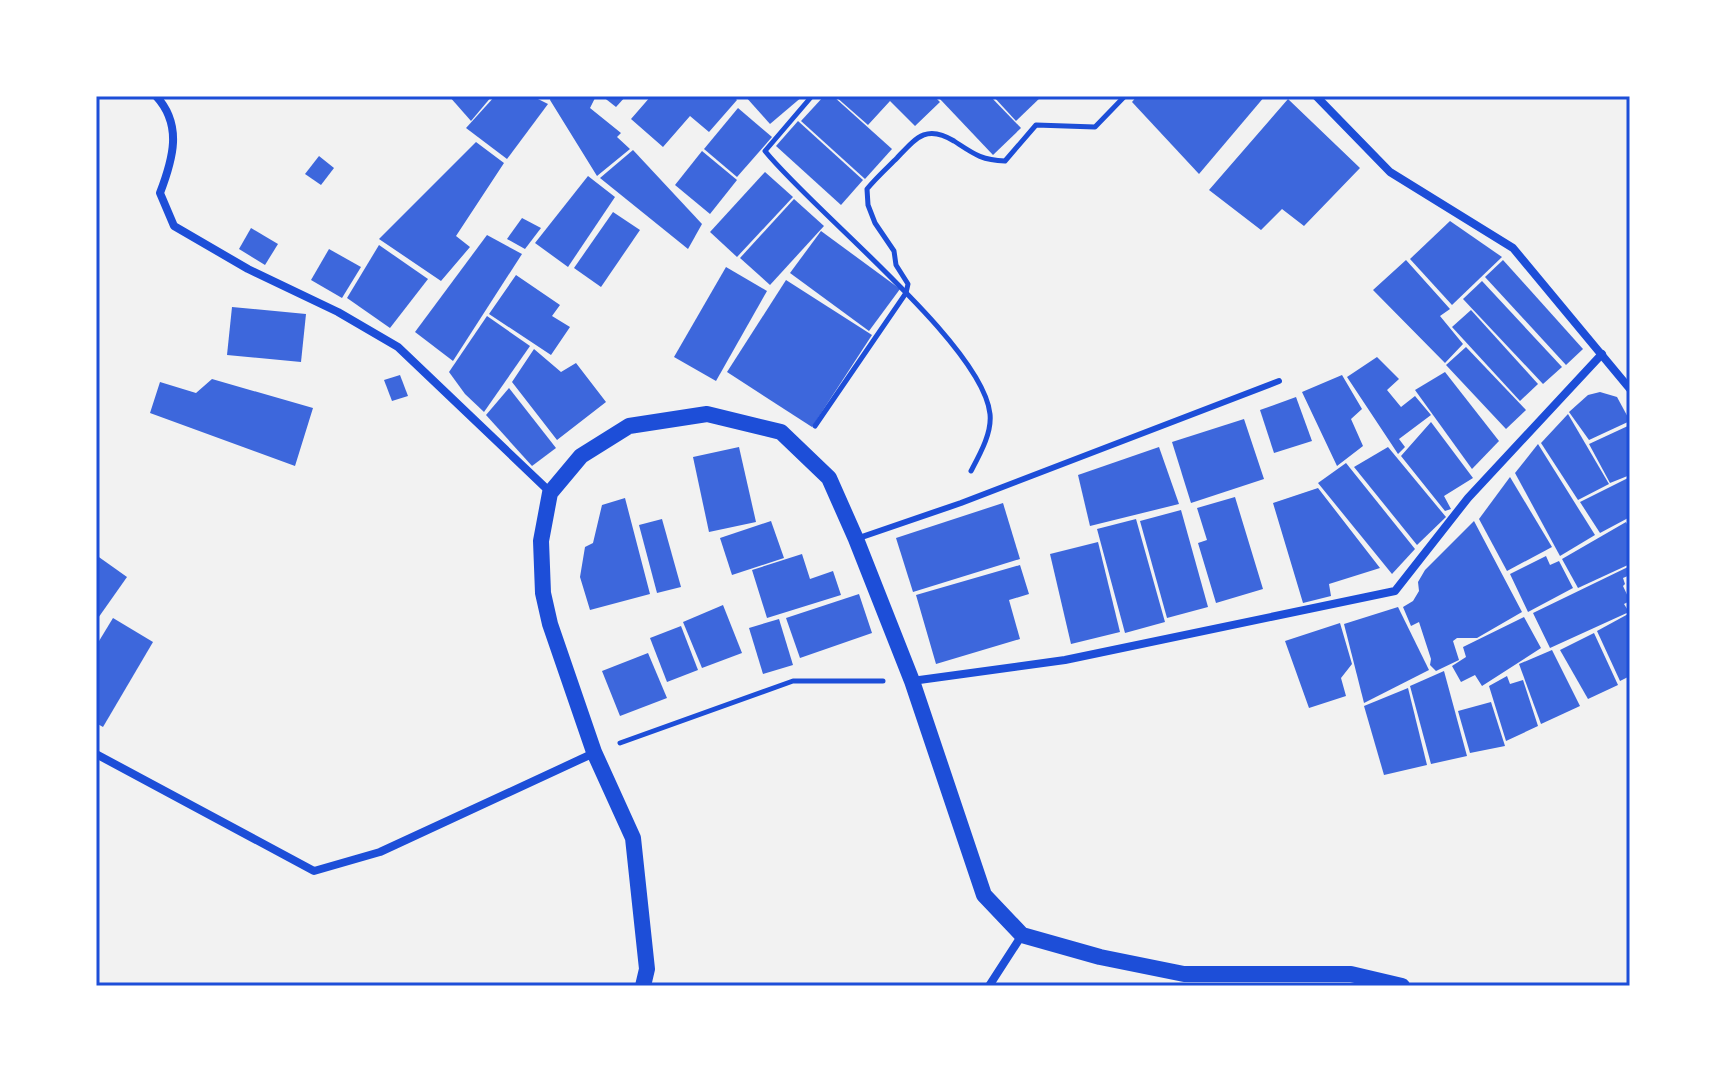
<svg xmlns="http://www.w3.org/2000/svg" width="1726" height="1082" font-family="Raleway,sans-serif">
  <rect width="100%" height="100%" fill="#f2f2f2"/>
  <g fill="#3d67dc">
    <path d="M449,96H492L471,121Z"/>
    <path d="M495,96H532L548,104L507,159L466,128Z"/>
    <path d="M551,96H593L595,98L590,108L621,133L617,137L630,149L597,176L550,100Z"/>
    <path d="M602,96H626L616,107Z"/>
    <path d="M651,96H733L737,100L709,132L690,116L663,147L631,119Z"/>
    <path d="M745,96H803L770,124Z"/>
    <path d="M824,96H833L892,149L865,179L801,121Z"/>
    <path d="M835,96H934L940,102L915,126L890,101L868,125Z"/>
    <path d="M941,96H990L1021,128L993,155L939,98Z"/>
    <path d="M993,96H1042L1016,121Z"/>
    <path d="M1137,96H1265L1199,174L1132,102Z"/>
    <path d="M1288,99L1360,168L1304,226L1282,209L1261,230L1209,190Z"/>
    <path d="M738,108L772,137L737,177L704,149Z"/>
    <path d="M798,121L863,180L841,205L776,146Z"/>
    <path d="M476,142L504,163L456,236L470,247L441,281L379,239Z"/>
    <path d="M633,150L702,224L688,249L600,178Z"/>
    <path d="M702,151L737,180L710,214L675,185Z"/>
    <path d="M319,156L334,168L321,185L305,174Z"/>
    <path d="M765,172L793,197L737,257L710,232Z"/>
    <path d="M588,176L615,197L568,267L535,243Z"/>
    <path d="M794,199L824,226L770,285L740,258Z"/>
    <path d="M613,212L640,230L601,287L574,268Z"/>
    <path d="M522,218L541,228L525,249L507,239Z"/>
    <path d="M1450,221L1502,257L1452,305L1410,259Z"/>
    <path d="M251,228L278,244L265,265L239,249Z"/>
    <path d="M821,231L900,289L869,331L790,273Z"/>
    <path d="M487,235L522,254L453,361L415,332Z"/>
    <path d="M379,245L428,279L390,328L347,298Z"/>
    <path d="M329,249L361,267L342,298L311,280Z"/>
    <path d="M1406,260L1450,309L1440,316L1463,344L1445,363L1373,290Z"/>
    <path d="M1503,260L1583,349L1566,365L1485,277Z"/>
    <path d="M726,267L767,291L716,381L674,357Z"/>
    <path d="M516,275L560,305L552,316L570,327L551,355L489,314Z"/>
    <path d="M786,280L872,335L812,427L727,372Z"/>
    <path d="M1482,281L1562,367L1543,384L1463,299Z"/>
    <path d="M232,307L306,314L301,362L227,355Z"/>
    <path d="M1471,310L1538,384L1520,401L1452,327Z"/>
    <path d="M487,316L530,346L484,412L465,394L449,372Z"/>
    <path d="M1466,347L1526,410L1506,429L1446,365Z"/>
    <path d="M534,349L561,372L576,363L606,402L557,440L512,382Z"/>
    <path d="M1377,357L1399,379L1387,390L1401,407L1415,396L1431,415L1399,439L1405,447L1398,454L1347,377Z"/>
    <path d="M1445,372L1499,441L1472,469L1415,390Z"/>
    <path d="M400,375L408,396L392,401L384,380Z"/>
    <path d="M1342,375L1362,409L1351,419L1363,446L1337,466L1302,392Z"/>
    <path d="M212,379L313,408L295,466L150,413L160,382L196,393Z"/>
    <path d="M509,388L556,448L532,466L486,415Z"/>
    <path d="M1600,392L1617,397L1630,421L1589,440L1569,412L1588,395Z"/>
    <path d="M1296,397L1312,441L1274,453L1260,410Z"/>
    <path d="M1568,414L1609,484L1578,500L1541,443Z"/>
    <path d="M1244,419L1264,479L1191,503L1172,442Z"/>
    <path d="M1431,422L1473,478L1444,496L1451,509L1445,511L1401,456Z"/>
    <path d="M1630,425V475L1610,483L1589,444Z"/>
    <path d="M1538,444L1595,535L1560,556L1515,473Z"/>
    <path d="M739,447L756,522L709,532L693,457Z"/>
    <path d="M1159,447L1179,504L1090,526L1078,475Z"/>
    <path d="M1388,447L1446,517L1417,545L1354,467Z"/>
    <path d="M1346,463L1415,549L1392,574L1318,483Z"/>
    <path d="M1510,477L1552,547L1507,571L1479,519Z"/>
    <path d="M1630,477V517L1600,533L1580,502Z"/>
    <path d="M1318,488L1380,568L1329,584L1331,596L1303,603L1273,503Z"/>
    <path d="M1235,497L1263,589L1216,603L1198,543L1207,540L1197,508Z"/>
    <path d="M625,498L650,594L590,610L580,577L585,547L593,543L602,505Z"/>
    <path d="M1003,503L1020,559L913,592L896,538Z"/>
    <path d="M1181,510L1208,607L1167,618L1140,521Z"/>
    <path d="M662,519L681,587L657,593L639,525Z"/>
    <path d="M1136,519L1165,622L1125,633L1097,529Z"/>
    <path d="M771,521L784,558L732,575L720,538Z"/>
    <path d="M1474,521L1522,612L1477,638H1457L1453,641L1459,660L1436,671L1430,665L1431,659L1419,622L1411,626L1403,607L1413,601L1419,591L1418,582L1425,570Z"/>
    <path d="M1626,522L1630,530V564L1578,588L1562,559Z"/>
    <path d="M1098,542L1120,632L1071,644L1050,554Z"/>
    <path d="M802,554L810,579L833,571L841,595L767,618L752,570Z"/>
    <path d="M96,555L127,577L96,621Z"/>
    <path d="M1546,556L1550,565L1559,561L1573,588L1528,612L1510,574Z"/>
    <path d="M1020,565L1029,594L1009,600L1020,639L936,664L916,595Z"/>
    <path d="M1630,566V575L1623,578L1625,584L1623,586L1630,601L1624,604L1629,612L1550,648L1533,613Z"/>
    <path d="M859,594L872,633L800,658L786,618Z"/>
    <path d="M723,605L742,653L702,668L683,622Z"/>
    <path d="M1398,607L1429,670L1364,703L1344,624Z"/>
    <path d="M1630,613V676L1620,681L1597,631Z"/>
    <path d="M1524,617L1541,648L1482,686L1475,675L1461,682L1452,666L1466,657L1463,647Z"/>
    <path d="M113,618L153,642L103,727L96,723V646Z"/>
    <path d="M779,619L793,665L763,674L749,628Z"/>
    <path d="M1340,623L1352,664L1341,678L1346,696L1309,708L1285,641Z"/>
    <path d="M681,626L698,670L667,682L650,638Z"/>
    <path d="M1594,633L1618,685L1588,699L1560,650Z"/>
    <path d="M1552,650L1580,706L1541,724L1519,664Z"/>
    <path d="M648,653L667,698L620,716L602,671Z"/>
    <path d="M1444,671L1467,756L1431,764L1410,686Z"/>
    <path d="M1507,676L1510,684L1523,680L1538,726L1506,741L1489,686Z"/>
    <path d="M1408,688L1427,765L1384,775L1364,706Z"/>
    <path d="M1491,702L1505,746L1470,753L1458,711Z"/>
  </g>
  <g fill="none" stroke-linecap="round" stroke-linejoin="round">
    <g stroke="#1d4ed8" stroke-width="5">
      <path d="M812,96L765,151C813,211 983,345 990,414C992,433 980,454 971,471"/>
      <path d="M815,426L906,293L908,284L896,265L894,251L875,223L868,205L867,189C876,178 887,168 897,158C916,138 926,124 954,141C974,154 981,160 1005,161L1036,125L1095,127L1125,96"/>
      <path d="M620,743L793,681H883"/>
    </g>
    <path stroke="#1d4ed8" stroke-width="6" d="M856,539L961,503L1279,381"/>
    <g stroke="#1d4ed8" stroke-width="8">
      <path d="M156,96C183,125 173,159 160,193L174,226L248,269L338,312L398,347L550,492"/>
      <path d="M1316,96L1390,172L1513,248L1630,389"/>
      <path d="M912,681L1065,660L1395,591L1468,498L1602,354"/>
      <path d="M96,754L314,871L380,852L594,753"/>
      <path d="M989,986L1022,935"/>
    </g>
    <path stroke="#1d4ed8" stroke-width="16" d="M643,986L647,969L633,838L594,752L550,624L543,593L541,541L550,493L581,456L629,426L707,414L781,432L829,478L856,539L912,681L984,895L1022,935L1100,957L1184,974H1351L1402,986"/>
  </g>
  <rect width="1726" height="1082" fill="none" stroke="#ffffff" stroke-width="196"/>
  <rect x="98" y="98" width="1530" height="886" fill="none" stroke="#1d4ed8" stroke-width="3"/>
</svg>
